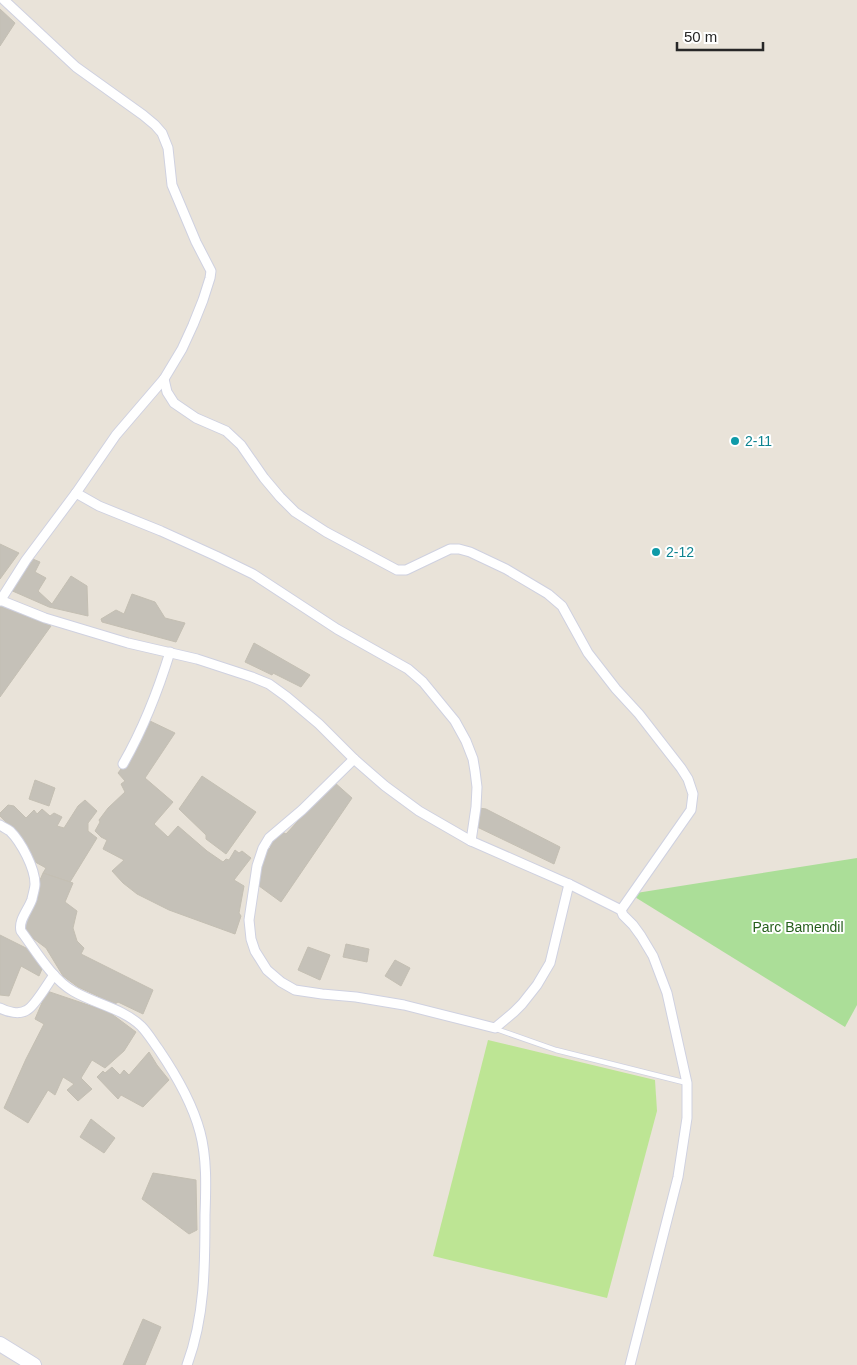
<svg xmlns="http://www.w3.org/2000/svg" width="857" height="1365" font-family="Arial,sans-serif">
  <rect width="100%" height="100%" fill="#e9e3d9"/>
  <path fill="#abde98" d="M857,858V1005L845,1027L630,894Z"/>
  <path fill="#bde594" d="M488,1040L655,1080L657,1111L607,1298L433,1256Z"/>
  <g fill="#c5c1b8" stroke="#c4bfb3">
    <path d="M0,9L15,23L0,46Z"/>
    <path d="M0,544L19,553L0,579Z"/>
    <path d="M28,557L40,562L35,572L46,578L38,591L52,604L71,576L87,586L88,616L49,607L8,589Z"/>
    <path d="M132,594L155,602L165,618L185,623L176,642L102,622L101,619L116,610L124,614Z"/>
    <path d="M2,604L51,626L0,697V607Z"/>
    <path d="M254,643L310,675L301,687L273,673L272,675L245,662Z"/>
    <path d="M150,721L175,733L145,778L173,802L154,824L168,837L178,826L207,851L223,862L226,859L229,860L235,850L239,853L242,851L251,858L234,880L244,886L239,913L241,916L235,934L169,910L137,894L123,883L112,871L124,860L103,849L107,840L101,837L95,831L100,822L99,820L108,808L125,792L121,784L125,781L118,773L131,756L147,725Z"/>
    <path d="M202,776L256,812L226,854L206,839V835L179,809Z"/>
    <path d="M35,780L55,788L49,806L29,799Z"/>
    <path d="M334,782L352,798L281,902L255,883L261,857L271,847L269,844L281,831L286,834Z"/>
    <path d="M85,800L97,811L88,823V831L97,838L70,882L43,873L46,868L28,858L30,854L24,841L0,816V813L8,805L14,806L26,818L34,810L37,814L42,809L50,816L54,813L62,817L57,826L64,828L78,806Z"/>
    <path d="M479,808L486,809L560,847L554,864L475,826Z"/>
    <path d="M43,873L73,883L65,902L77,911L73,928L77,941L84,948L81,954L153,990L143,1014L118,1002L115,1004L78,987L63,976L46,948L34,939L23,927L28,908Z"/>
    <path d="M0,935L32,951L30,953L44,964L39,976L21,966L9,996L0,995Z"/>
    <path d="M346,944L369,949L367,962L343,957Z"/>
    <path d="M308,947L330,955L320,980L298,970Z"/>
    <path d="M395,960L410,968L401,986L385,976Z"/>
    <path d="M47,991L109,1012L136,1032L124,1051L105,1068L92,1060L81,1078L92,1089L78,1101L67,1090L74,1084L63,1077L55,1095L48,1090L28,1123L4,1108L26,1059L44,1024L35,1019Z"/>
    <path d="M149,1052L157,1065L169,1080L143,1107L121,1095L118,1099L97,1077L103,1071L105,1073L112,1067L120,1075L124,1070L129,1075Z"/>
    <path d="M91,1119L115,1138L104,1153L80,1137Z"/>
    <path d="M153,1173L196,1180L197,1230L189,1234L142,1199Z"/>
    <path d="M143,1319L161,1327L145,1365H123Z"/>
  </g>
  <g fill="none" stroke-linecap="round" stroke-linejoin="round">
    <g stroke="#cfd1e0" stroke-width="6">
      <path id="lane" d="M496,1029L556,1050L687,1083"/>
    </g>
    <g stroke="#cfd1e0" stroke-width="11">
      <g id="street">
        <path d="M164,379L167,392L174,403L196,418L226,431L241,445L264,478L280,497L295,512L326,532L397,570H406L450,549H459L470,552L506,569L548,594L562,606L588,653L616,689L639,714L681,768L688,779L693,794L691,810L621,910"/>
        <path d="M76,493L99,506L161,531L216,556L253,574L337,629L408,669L423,682L455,721L466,741L473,759L475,771L477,787L476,807L471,841"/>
        <path d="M0,600L45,618L128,643L197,659L252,677L269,684L287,697L319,724L354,759L385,786L419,811L471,841L569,884L621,910L623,915L633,925L641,936L653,956L667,993L687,1083V1118L678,1177L630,1365"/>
        <path d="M0,601L26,560L76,493L116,435L164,379L182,349L193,325L203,300L210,278L211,271L196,242L172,185L168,148L162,133L155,125L143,115L76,67L4,0"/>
        <path d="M354,759L302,810L269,838L263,848L257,866L249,920L251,939L255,951L267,970L281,982L295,990L322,994L356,997L404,1005L495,1028L514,1012L522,1004L537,985L550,963L569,884"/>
        <path d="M123,764C143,729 158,691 170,652"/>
        <path d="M0,825C3,827 7,829 10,831C21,842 35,868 35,884C35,888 33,894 32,899C29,909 18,920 21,931C36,951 52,979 73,991C95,1004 122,1008 141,1026C148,1033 153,1042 159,1050C176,1075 192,1102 200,1132C207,1158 206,1187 205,1215C205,1265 205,1317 187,1365"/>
        <path d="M0,1008C7,1012 20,1015 27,1010C35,1006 48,983 54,975"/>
      </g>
    </g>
    <g stroke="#cfd1e0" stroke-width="16">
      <path id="secondary" d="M0,1344L34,1365"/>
    </g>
    <use href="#lane" stroke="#fff" stroke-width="4.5"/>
    <use href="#street" stroke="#fff" stroke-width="9"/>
    <use href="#secondary" stroke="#fff" stroke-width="14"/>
  </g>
  <g fill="#0f9aa8" stroke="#fff" stroke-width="2">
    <circle cx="735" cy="441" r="5"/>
    <circle cx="656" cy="552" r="5"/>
  </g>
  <g text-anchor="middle" stroke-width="4" stroke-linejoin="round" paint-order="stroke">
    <g font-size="14" fill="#0d838f" stroke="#fff" text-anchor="start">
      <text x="745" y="446">2-11</text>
      <text x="666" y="557">2-12</text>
    </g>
    <g font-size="14" fill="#265f1c" stroke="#fff">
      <text x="798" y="932">Parc Bamendil</text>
    </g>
  </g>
  <path d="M677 42v8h86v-8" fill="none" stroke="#272727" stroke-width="2.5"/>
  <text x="684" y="42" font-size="15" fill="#272727" stroke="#ffffff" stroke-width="4" paint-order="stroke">50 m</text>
</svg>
